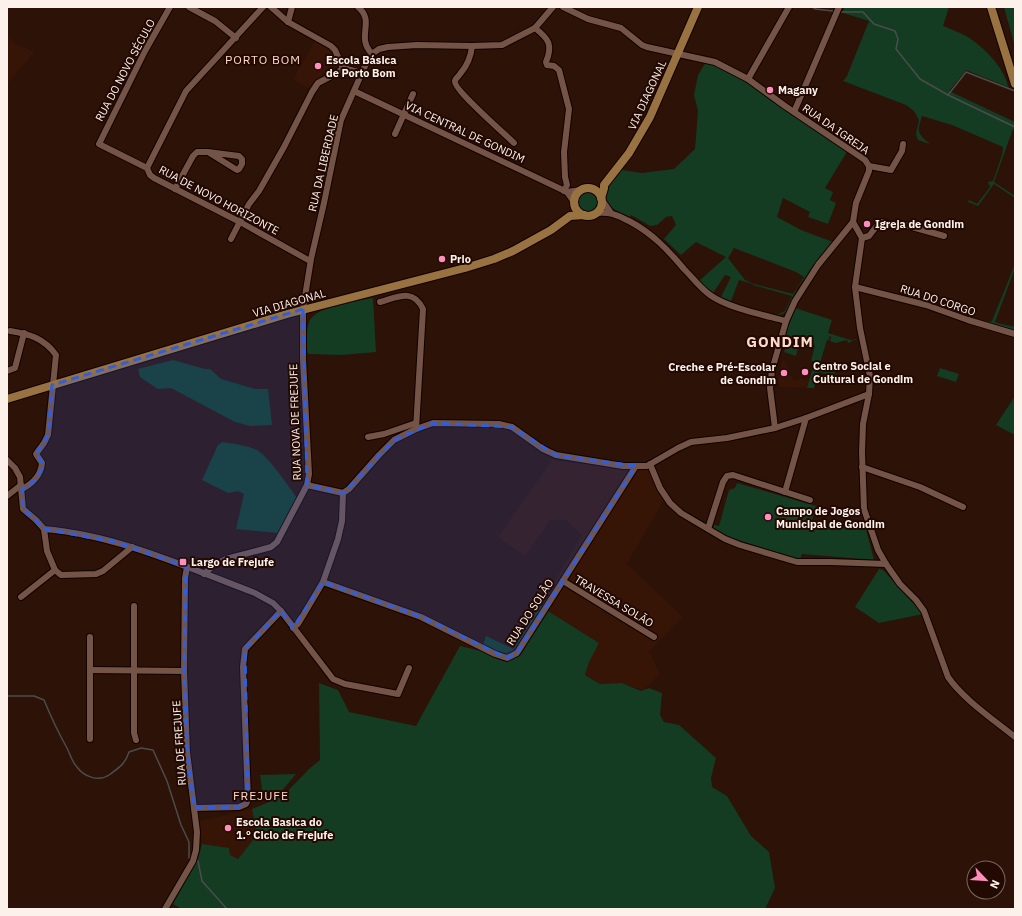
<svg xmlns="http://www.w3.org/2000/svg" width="1022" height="916" font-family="'IBM Plex Sans',sans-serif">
  <rect width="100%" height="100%" fill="#2c1207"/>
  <g fill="#361507">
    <path d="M7,35L14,43L34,52L7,84Z"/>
    <path d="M315,40L328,47L332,51L335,59V64L330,72L327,75L323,73L310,89L293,80Z"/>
    <path d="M783,358L789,370L788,375L792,376V379L798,381L799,378L809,381L807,388L779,387V383L777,382Z"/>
    <path d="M552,460L628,469L649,470L664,500L627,564L683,617L649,651L660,674L643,690L622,683L600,684L585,674L589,662L599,643L540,606L582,535L566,520H550L525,556L498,537Z"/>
    <path d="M252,809L257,835L238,859L230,855L229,848L202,844L199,821Z"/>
  </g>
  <g fill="#133c23" fill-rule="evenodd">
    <path d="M844,7H949L943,26C950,29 959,32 966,36C983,46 1005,68 1008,87L966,70L949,91L1015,122V130L1013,129L994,182L1015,196V198L994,184L978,206L968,202L969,200L977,204L990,187L988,182L993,181L1002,155L1003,147L952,125L922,116C917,132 917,133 930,144L918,140L916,134L919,120L914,111L906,105L843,81L847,76L869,21L843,13Z"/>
    <path d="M1004,7H1015V47Z"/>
    <path d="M706,62C736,70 761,93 786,110C806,124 828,137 848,150L825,188L833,192L830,200L836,203L828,224L808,217L810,212L783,198L777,217L801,230L833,242C828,255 807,274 798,287C792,296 791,316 777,315L785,311L792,296L753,285V284L739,280L731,301L721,297L731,277L725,275L713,293L699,281L726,257L696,242L681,255L664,239L676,225L672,216L666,217L657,225L650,226L633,216L631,215L630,217C624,214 615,210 611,207C597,196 615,179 622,170L642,173L674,169L695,149L698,111L694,95L698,75ZM734,248L796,272L804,277L793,294L754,284L745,280L728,258Z"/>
    <circle cx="588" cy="202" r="10"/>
    <path d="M1015,264V268L995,322L997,323L1015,327V332L967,318L968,315C974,320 982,321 990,322L992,321Z"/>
    <path d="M373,298L376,352L342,355L308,354C306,347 307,342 307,335C307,330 308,325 310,320C318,306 358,301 373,298Z"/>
    <path d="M795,308L832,320L828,333L854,341V339H857L848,343L847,340L836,343L830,341L831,336H830L828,341L827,340L820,363L811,361L815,345L805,342L804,344L800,342L799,344L788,341L789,337L785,336Z"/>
    <path d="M787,344L798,348L796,356L784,352Z"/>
    <path d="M173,360L205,369H210L221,379L255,389H268L272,425L250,426L235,422L171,388L158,389L140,377L138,369Z"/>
    <path d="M814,364L835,372L834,376L819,372L814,388H807Z"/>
    <path d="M940,368L959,374L956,382L937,376Z"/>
    <path d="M1015,396V435L996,425Z"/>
    <path d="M223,442C233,444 247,445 257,450C268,456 289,487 298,499L278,533L236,529L244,494L238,491L228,493L202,480L218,445Z"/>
    <path d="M737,483L816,506L811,524L866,529L874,560L802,554L800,559L721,535L713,530L714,525L719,526L729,490L735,488Z"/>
    <path d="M879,569L883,570L923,614L879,623L855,607Z"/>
    <path d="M540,606L599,643L589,662L585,675L600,684L622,683L641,691L649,688L662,693L660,715L664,722L679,725L716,758L711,778L712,787L727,796L751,836L769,852L775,888L765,909H182L173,904L198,859L202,844L229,848L230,855L238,859L257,835L252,809L283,796L309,769L320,760L319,683L338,690L349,712L416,726L460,646L481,651L486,636L513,649Z"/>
    <path d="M296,774L280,793L263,796L260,775Z"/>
  </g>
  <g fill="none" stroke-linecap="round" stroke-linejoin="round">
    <g stroke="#4c4c4c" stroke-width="1.5">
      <path d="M812,7L815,9L833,11"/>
      <path d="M842,12H863L874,24L895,31L898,39L896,49L920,79L948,95L1015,127"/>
      <path d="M948,95L966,72L1015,91"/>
      <path d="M7,696H34L44,700C51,717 58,732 67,748C70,754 72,762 77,767C84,777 99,782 109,775C120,767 125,764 129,752L141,748L153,750L167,781L181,825L189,842V858"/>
      <path d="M198,861L202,881L227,909"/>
    </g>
    <g stroke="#130100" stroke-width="8">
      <g id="minor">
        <path d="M170,7L145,51L99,144L147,168L150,175L154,178L240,222L310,261"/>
        <path d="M189,7L215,21L236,38"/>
        <path d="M271,7L288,22L331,46L335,50L343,68"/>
        <path d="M358,7C376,22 355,36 372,54"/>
        <path d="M563,7L588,19L621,28L642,45L647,47L715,62L748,79L785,106L865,160L869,166V171L856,203L853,222L862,238L855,287L860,328L870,376L869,394L863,424L862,452L864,509L878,550L886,564L900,584L916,600L924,611L948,677C963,699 994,720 1015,737"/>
        <path d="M288,22L292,7"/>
        <path d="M535,28C549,39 553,45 546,62L547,65L554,66L559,70L569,109L564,152L565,177L567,185L564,191"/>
        <path d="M472,46C471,57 467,66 460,74C459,76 455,79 455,81C453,89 506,135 514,143"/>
        <path d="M343,68L362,73"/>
        <path d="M748,79L789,7"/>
        <path d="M354,91L567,192L574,202"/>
        <path d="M794,112L839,7"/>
        <path d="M395,134L413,94"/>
        <path d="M869,166L891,170L902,151L903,144"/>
        <path d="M147,168L186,91L263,7"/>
        <path d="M175,189L193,156L197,152H208L237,170L239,169L242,164V159L239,156L208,152"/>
        <path d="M567,192L581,190"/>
        <path d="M602,200L611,213"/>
        <path d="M597,213C612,212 616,215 629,221C652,233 668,250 684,269C693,278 700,288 710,295C728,308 764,315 786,321"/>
        <path d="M862,238L869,236L879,223L882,222L897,226L905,225L944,236"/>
        <path d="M231,239L249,204L259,191L284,147L312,92L318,83L337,73L343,68"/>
        <path d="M855,287L926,305L968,320L1015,334"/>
        <path d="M380,302C398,297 413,288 423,309L416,429"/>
        <path d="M10,331C29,334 44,338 56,355L48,435L44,443L36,454L42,463C41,475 32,484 22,489"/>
        <path d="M7,371L15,368L24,333"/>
        <path d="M775,428L770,388L772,370L786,321L795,301L818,265L853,222"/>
        <path d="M368,437L384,434L416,423"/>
        <path d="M7,460L15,468L20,477L23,509L36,520L44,529C117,535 186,567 255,593L273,603L281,611L333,679L345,684L398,694L409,668"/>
        <path d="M650,464L660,488L670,503L681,513L725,539L740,545L797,562H830L886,564"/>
        <path d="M862,467L920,487L963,507"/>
        <path d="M307,485L343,493"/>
        <path d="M785,492L806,418"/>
        <path d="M343,493L349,489L379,455L394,440L416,429L433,423L499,424L512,427L543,449L556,455L623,466H647L678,448L691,442L727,438L775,428L806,418L869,394"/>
        <path d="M7,496L21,485"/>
        <path d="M44,529L47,551L55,570L61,575L96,574L103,571L132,547"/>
        <path d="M708,529L723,482L727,476L733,475L810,500"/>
        <path d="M204,574L214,565L226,559L271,547L277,542L307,485L309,474L303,359V309L311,259L324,203L341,120L365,66L372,54L379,49L388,47L417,45L472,46L502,45L535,28L553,7"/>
        <path d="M563,581L654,637"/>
        <path d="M323,582L421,617L495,654L507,658L517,653L636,466"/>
        <path d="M21,597L55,570"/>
        <path d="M134,606V733L136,740"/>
        <path d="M293,628L298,624L323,582L338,539L342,521L343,493"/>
        <path d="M90,670L184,671"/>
        <path d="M90,739V637"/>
        <path d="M194,808L239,807L246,804L248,800L243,667L245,649L281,611"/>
        <path d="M165,909L193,861L196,850L197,832L187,752L184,671L185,578L187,567"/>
      </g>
    </g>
    <g stroke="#130100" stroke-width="10">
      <g id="major">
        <path d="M991,7L1015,84"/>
        <circle cx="588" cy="202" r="14"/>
        <path d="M601,198L604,188V185L629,153L650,117L698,7"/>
        <path d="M7,399L287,314L465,268L494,259L513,251L551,230L570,216L584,215"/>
      </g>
    </g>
    <use href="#minor" stroke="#735447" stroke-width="6"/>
    <use href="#major" stroke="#987240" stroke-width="8"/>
  </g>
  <path fill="#335eda" fill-opacity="0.2" stroke="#335eda" stroke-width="3" stroke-dasharray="8 5" stroke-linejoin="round" d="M303,309L307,485L343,493L394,440L433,423L512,427L556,455L636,466L517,653L507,658L421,617L323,582L293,628L281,611L245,649L248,800L239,807L194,808L187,752L184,671L186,567L115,542L44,529L23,509L22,489L34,481L42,469V463L36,454L48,435L52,385Z"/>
  <g fill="#fe8ebc" stroke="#220902" stroke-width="1.5">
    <circle cx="318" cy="66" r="4"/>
    <circle cx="770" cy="90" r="4"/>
    <circle cx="867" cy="224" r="4"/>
    <circle cx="442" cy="259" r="4"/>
    <circle cx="805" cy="372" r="4"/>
    <circle cx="784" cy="373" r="4"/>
    <circle cx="768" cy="517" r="4"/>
    <rect x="179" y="558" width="8" height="8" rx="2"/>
    <circle cx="228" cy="828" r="4"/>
  </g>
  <g text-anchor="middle" stroke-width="4" stroke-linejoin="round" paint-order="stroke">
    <g font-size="11" font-weight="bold" fill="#fdf1ec" stroke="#220902" text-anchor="start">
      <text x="326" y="64">Escola Básica<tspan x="326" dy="13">de Porto Bom</tspan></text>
      <text x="778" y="94">Magany</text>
      <text x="875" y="228">Igreja de Gondim</text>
      <text x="450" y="263">Prio</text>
      <text x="813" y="370">Centro Social e<tspan x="813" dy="13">Cultural de Gondim</tspan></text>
      <text x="776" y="371" text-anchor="end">Creche e Pré-Escolar<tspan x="776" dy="13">de Gondim</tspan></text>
      <text x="776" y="515">Campo de Jogos<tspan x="776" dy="13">Municipal de Gondim</tspan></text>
      <text x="191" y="566">Largo de Frejufe</text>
      <text x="236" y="826">Escola Basica do<tspan x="236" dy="13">1.º Ciclo de Frejufe</tspan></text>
    </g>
    <g font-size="11" fill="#fdf1ec" stroke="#220902">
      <text transform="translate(125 70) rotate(-62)" y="4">RUA DO NOVO SÉCULO</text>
      <text transform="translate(647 95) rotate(-65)" y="4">VIA DIAGONAL</text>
      <text transform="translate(836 129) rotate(35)" y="4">RUA DA IGREJA</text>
      <text transform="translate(465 132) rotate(25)" y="4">VIA CENTRAL DE GONDIM</text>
      <text transform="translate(323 163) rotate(-77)" y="4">RUA DA LIBERDADE</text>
      <text transform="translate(219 200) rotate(28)" y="4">RUA DE NOVO HORIZONTE</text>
      <text transform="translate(938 300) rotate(18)" y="4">RUA DO CORGO</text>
      <text transform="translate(289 303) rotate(-16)" y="4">VIA DIAGONAL</text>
      <text transform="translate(295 422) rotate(-92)" y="4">RUA NOVA DE FREJUFE</text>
      <text transform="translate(614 601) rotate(31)" y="4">TRAVESSA SOLÃO</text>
      <text transform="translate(530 612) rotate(-57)" y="4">RUA DO SOLÃO</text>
      <text transform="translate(179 743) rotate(-94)" y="4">RUA DE FREJUFE</text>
    </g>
    <g font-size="12" letter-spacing="1" fill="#ffd9ca" stroke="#220902">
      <text x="263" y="64">PORTO BOM</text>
      <text x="261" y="800">FREJUFE</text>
    </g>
    <g font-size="15" font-weight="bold" letter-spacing="1" fill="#ffd9ca" stroke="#220902">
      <text x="780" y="347">GONDIM</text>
    </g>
  </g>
  <rect width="1022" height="916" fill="none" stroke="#fdf1ec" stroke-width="16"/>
  <g transform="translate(986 880) rotate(115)"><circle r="19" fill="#220902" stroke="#7a6660"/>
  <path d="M0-3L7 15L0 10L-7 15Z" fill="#fe8ebc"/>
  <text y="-6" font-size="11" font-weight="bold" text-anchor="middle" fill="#fdf1ec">N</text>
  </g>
</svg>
